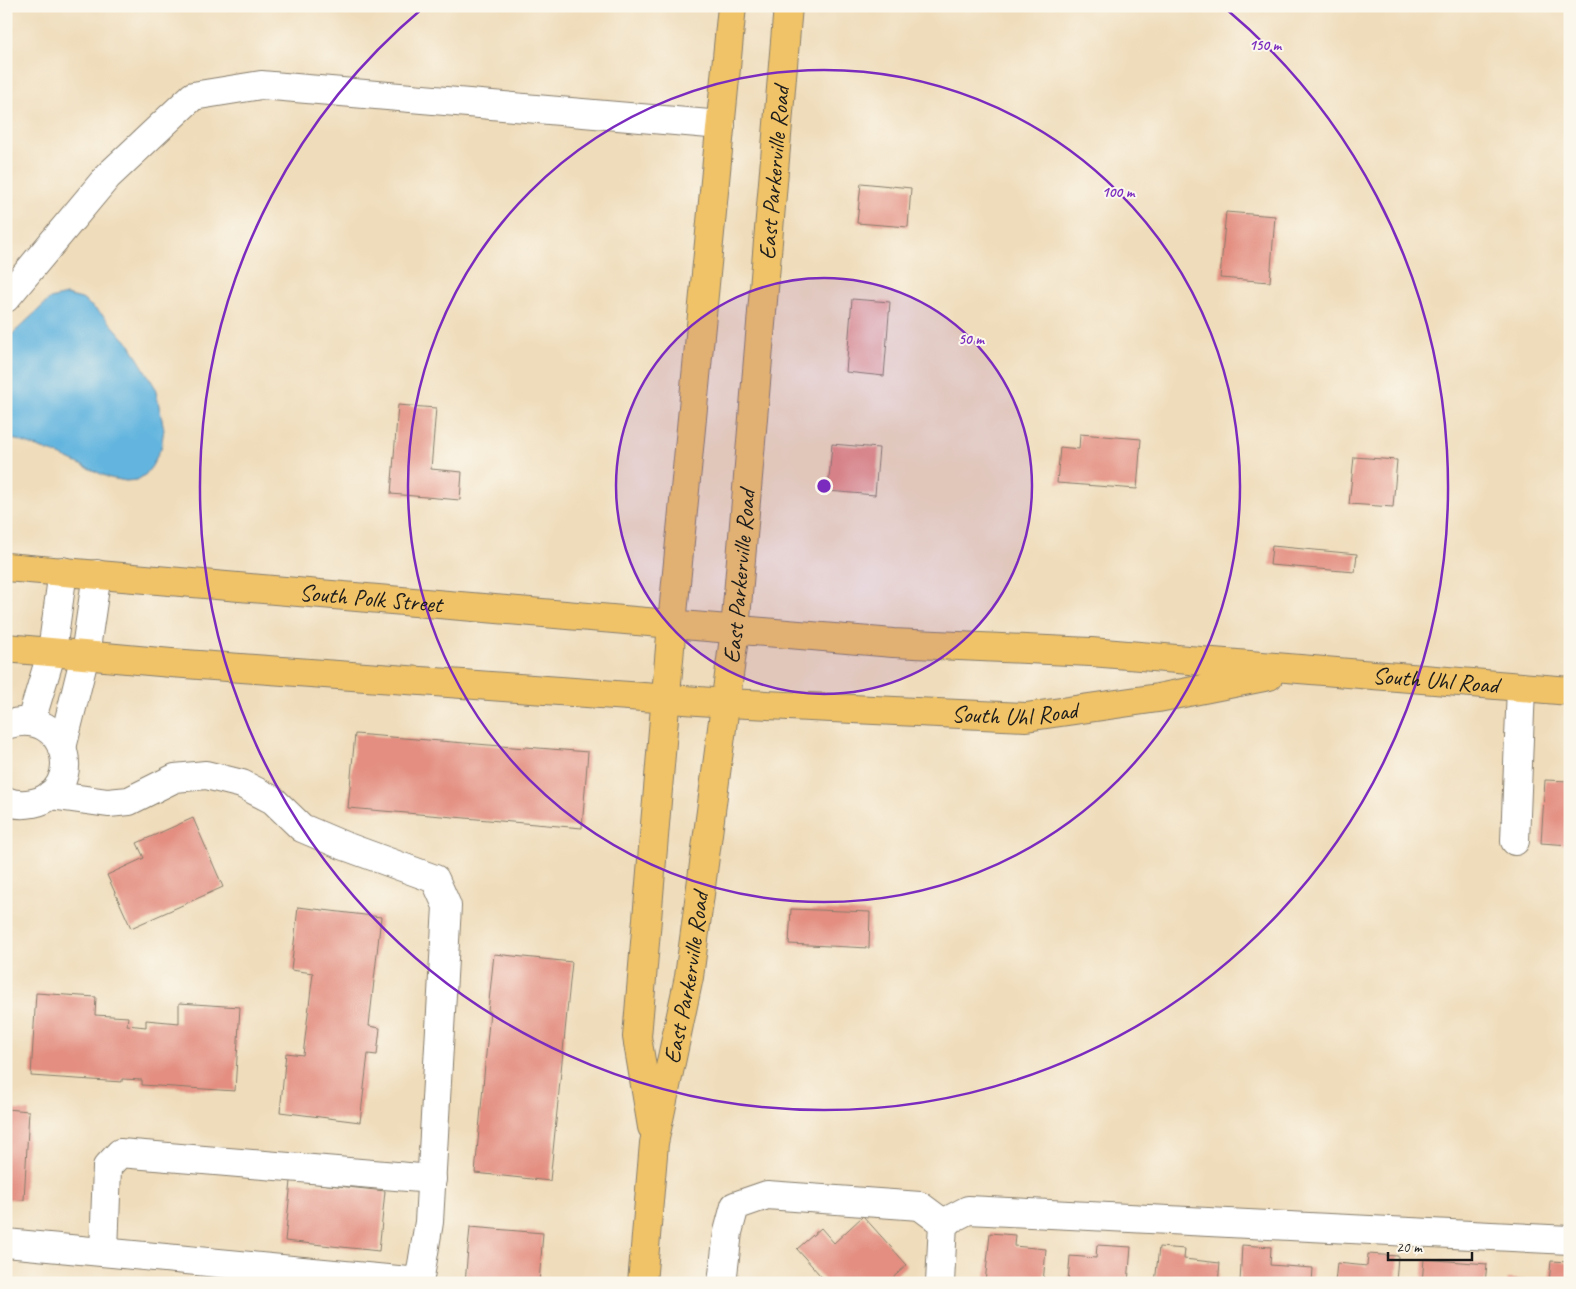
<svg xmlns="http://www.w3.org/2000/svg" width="1576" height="1289" font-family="Caveat,sans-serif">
  <rect width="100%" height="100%" fill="#fbf7ec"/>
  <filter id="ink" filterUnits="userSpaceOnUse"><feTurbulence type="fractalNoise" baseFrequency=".02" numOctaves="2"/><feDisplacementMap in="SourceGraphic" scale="10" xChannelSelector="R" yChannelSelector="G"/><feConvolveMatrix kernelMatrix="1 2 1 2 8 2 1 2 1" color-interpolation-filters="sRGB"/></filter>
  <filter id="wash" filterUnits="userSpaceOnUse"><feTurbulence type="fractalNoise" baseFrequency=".0096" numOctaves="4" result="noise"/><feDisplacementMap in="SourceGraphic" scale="20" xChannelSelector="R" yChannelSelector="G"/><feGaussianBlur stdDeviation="1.12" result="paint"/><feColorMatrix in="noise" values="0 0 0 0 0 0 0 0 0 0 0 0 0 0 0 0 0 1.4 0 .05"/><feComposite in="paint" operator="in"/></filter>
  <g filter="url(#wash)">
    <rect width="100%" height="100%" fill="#efdcba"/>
    <path fill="#64b5df" stroke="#40687e" d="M66,295L82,299L104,316L130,345L155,387L164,429L161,448L152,466L145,475L137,480L126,481L110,478L57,454L17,440L6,439V340L50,299Z"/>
    <g id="blocks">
      <g fill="#e38e80">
        <path d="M861,183L911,188L908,227L857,223Z"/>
        <path d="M1226,212L1275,216L1270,282L1220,278Z"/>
        <path d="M852,299L890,302L884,376L846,372Z"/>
        <path d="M398,405L436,408L431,469L462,472L460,500L391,494Z"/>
        <path d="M1080,434L1141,439L1137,489L1057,483L1060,447L1079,449Z"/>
        <path d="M832,444L879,448L875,495L828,491Z"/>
        <path d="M1354,457L1397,460L1393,507L1349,504Z"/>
        <path d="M1272,546L1357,554L1355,572L1270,565Z"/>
        <path d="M355,734L525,748L526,747L588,752L582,828L348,808Z"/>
        <path d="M1545,780L1570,781V845L1541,843Z"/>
        <path d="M193,818L223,887L131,928L107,875L144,858L137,843Z"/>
        <path d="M298,907L381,917L369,1026L380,1028L377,1055L368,1054L360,1122L280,1112L286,1053L303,1055L313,973L291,970Z"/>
        <path d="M791,909L870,912L869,948L789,944Z"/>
        <path d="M494,954L572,962L550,1181L475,1173L490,1011H488Z"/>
        <path d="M36,993L96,997L95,1015L128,1017L127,1025L146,1027V1020L179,1023V1003L240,1007L235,1091L142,1085V1080L122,1079V1082L31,1076Z"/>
        <path d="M6,1109L29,1111L24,1200L6,1199Z"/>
        <path d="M291,1181L385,1191L379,1251L285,1241Z"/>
        <path d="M863,1216L907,1265L887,1283H827L797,1249L821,1228L834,1243Z"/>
        <path d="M470,1227L543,1233L539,1283H465Z"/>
        <path d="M990,1233L1015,1235L1014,1246L1046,1249L1043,1283H985Z"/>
        <path d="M1097,1245L1131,1247L1128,1283H1068L1070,1256L1096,1258Z"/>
        <path d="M1242,1245L1271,1247L1270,1265L1313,1268L1312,1283H1240Z"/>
        <path d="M1159,1247L1185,1249L1184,1259L1220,1263L1218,1283H1155Z"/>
        <path d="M1368,1254L1398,1256L1396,1283H1335L1337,1263L1367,1266Z"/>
        <path d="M1424,1259L1487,1264L1485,1283H1422Z"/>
        <path d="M1551,1261L1570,1262V1283H1549Z"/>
        <path d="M1508,1279L1546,1281V1283H1507Z"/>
      </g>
    </g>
  </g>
  <g filter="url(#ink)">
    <use href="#blocks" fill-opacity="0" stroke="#867c6b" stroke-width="1"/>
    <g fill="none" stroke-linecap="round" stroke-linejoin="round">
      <g stroke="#867c6b" stroke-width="30">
        <g id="minor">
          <path d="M6,298L108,176L193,96L261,85L721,125"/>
          <path d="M31,721L52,651L63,571"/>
          <path d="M6,725C69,704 87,792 33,803C23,805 15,805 6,801"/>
          <path d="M62,748L85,655L97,574"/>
          <path d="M1515,841L1521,687"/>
          <path d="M943,1223L968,1210L1570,1240"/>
          <path d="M6,1243L419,1282V1283L429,1222L447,906L435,879L342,845L302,828L273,800L242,784L206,775L175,778L129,801L108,803L50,795"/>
          <path d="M104,1252L107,1167L120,1153L432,1179"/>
          <path d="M722,1283L728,1232L735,1206L767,1195L920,1206L943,1223L940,1283"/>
        </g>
      </g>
      <g stroke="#867c6b" stroke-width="30">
        <g id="major">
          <path id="s1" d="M6,567L893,643L1091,652L1570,691"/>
          <path id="s2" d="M6,648L171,663L726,703L1026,717L1158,698L1269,676"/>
          <path d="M652,1127L637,1037L672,624L732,6"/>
          <path id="s3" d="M642,1283L654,1143L689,977L735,630L788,6"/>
        </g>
      </g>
      <use href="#minor" stroke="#fff" stroke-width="28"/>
      <use href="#major" stroke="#f0c369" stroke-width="28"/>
    </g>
  </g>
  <circle cx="824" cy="486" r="208" fill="#7b2cbf" fill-opacity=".12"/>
  <g fill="none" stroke="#7b2cbf" stroke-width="2.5">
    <circle cx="824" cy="486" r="208"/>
    <circle cx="824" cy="486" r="416"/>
    <path d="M1225 8A624 624 0 1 1 423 8"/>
  </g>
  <g text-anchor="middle" stroke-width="4" stroke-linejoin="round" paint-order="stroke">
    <g font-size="24" fill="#1c1c1c" stroke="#fbf7ec">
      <text dy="8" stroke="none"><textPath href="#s3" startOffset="1119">East Parkerville Road</textPath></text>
      <text dy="8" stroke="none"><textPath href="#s3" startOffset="714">East Parkerville Road</textPath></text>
      <text dy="8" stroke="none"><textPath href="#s1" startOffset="366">South Polk Street</textPath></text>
      <text dy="8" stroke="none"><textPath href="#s1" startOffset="1434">South Uhl Road</textPath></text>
      <text dy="8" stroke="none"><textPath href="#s2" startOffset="1011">South Uhl Road</textPath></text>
      <text dy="8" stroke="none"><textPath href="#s3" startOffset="309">East Parkerville Road</textPath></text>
    </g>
  </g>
  <circle cx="824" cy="486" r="8" fill="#7b2cbf" stroke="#fbf7ec" stroke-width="2.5"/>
  <g font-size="15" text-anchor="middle" font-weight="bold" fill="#7b2cbf" stroke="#fbf7ec" stroke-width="4" stroke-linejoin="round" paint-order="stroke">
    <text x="1265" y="50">150 m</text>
    <text x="1118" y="197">100 m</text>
    <text x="971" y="344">50 m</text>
  </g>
  <rect width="1576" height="1289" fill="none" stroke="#fbf7ec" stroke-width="25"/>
  <path d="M1388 1252v8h84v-8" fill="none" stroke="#1c1c1c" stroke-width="2.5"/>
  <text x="1396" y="1252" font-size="15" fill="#1c1c1c" stroke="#fbf7ec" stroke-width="4" paint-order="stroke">20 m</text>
</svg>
